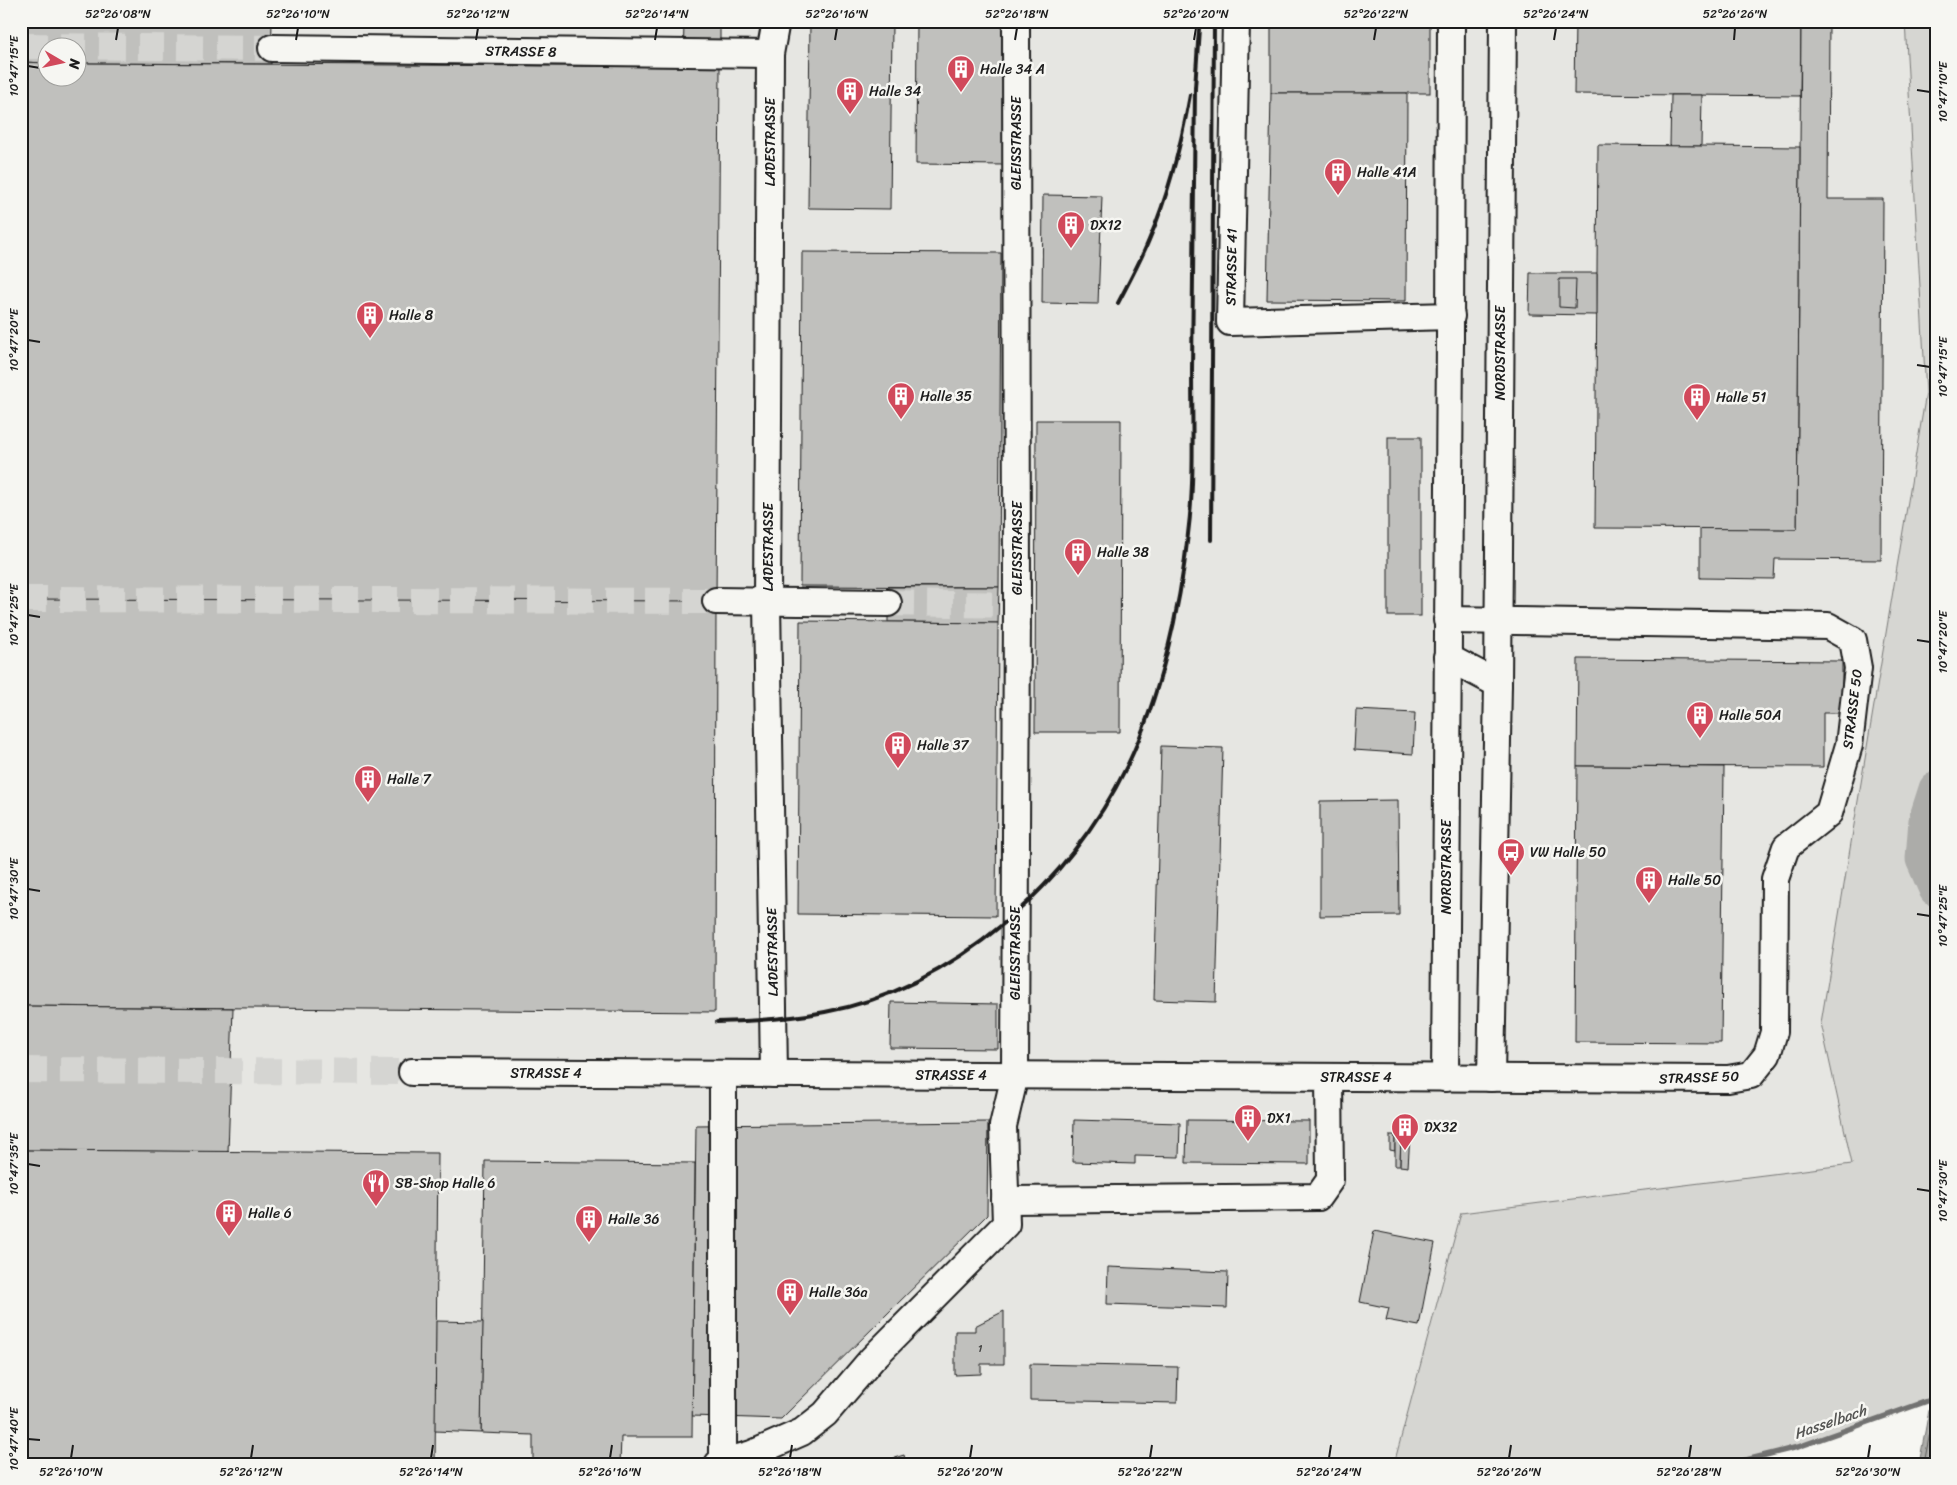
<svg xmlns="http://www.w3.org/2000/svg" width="1957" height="1485" font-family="Sriracha,sans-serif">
  <rect width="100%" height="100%" fill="#f6f6f2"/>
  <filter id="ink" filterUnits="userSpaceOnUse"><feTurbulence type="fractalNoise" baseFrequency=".02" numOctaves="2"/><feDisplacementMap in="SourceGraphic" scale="10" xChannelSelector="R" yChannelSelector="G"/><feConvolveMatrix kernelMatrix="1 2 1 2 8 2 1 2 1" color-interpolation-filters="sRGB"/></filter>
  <g filter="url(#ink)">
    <path fill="#e6e6e2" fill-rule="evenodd" d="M21,21H1905L1926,393L1821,1023L1852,1164L1461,1213L1394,1464H21ZM48,48H78V78H48Z"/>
    <path fill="#d6d6d2" stroke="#797977" d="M1905,21H1936V1398L1798,1447L1730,1464H1394L1461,1213L1852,1164L1821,1023L1926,393Z"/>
    <path fill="#acaca9" stroke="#727271" d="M1936,1373V1464H1919Z"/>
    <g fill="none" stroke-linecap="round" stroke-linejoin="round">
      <path stroke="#565654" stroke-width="1" d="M1924,1464L1936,1401"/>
      <path stroke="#727271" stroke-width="5.5" d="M1730,1464L1798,1447L1936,1398"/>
      <path stroke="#acaca9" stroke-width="35" d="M1936,789L1926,820L1923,859L1936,889"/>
    </g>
    <g fill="#c0c0bd" stroke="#1c1c1c">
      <path d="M21,21H272L271,64L78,63V48H48V63L21,62Z"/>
      <path d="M684,21H720V67H683Z"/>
      <path d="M917,21H1006L1005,165L916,164Z"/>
      <rect x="1271" y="21" width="159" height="72"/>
      <path d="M1575,21H1801L1800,96L1574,94Z"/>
      <path d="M1801,21H1829L1828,199H1883L1881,560L1775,559L1774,579L1700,578V528L1797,529Z"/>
      <path d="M810,22L892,23L890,209L808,208Z"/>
      <path d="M21,62L48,63V78H78V63L720,67L716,601L21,610Z"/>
      <path d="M1271,93H1407L1406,301L1267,300Z"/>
      <path d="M1671,95H1702L1701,146H1670Z"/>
      <path d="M1598,145L1800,147L1797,529L1595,528Z"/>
      <path d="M1043,195L1102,196L1098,304L1042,303Z"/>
      <path d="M802,252L1001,253L999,587L800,586Z"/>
      <path d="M1530,273H1597V315L1529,314Z"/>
      <path d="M1559,279H1576L1575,308L1559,307Z"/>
      <path d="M1036,420H1121L1120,732H1035Z"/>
      <rect x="1388" y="437" width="33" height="179"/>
      <path d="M888,587H999L998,623L888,622Z"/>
      <path d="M21,599L716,601L715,1012L21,1006Z"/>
      <path d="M800,621L998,623L996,916L798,914Z"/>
      <path d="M1578,659L1842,661V713H1823V767L1577,766Z"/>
      <path d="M1356,710L1415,713L1413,754L1354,750Z"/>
      <path d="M1161,746L1223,748L1216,1002L1154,1000Z"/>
      <path d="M1577,766L1724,767L1721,1043L1575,1042Z"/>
      <path d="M1398,800L1399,915L1320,916V801Z"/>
      <path d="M891,1002L998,1004V1049L890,1048Z"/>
      <path d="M21,1006L233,1008L228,1152L21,1150Z"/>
      <path d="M1074,1120L1180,1123L1179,1157L1135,1156V1164L1073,1162Z"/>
      <path d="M1187,1120L1309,1121V1164L1186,1163Z"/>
      <path d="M988,1122L987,1215L781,1419L692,1416L696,1125Z"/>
      <path d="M1390,1135H1395V1151L1390,1150Z"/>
      <path d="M1395,1135H1401L1400,1166H1395Z"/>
      <path d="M1401,1135H1410L1408,1167L1400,1166Z"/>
      <path d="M21,1150L438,1153L435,1464H21Z"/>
      <path d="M485,1161L695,1163L692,1437H621L620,1464H533V1435L481,1433Z"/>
      <path d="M1374,1231L1435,1243L1419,1326L1386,1320L1389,1308L1360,1302Z"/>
      <path d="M1108,1267L1228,1272L1227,1308L1107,1304Z"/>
      <path d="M1004,1311V1364H981V1374L955,1375V1331H975V1326Z"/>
      <path d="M436,1321L483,1322L481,1433L435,1431Z"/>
      <path d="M1030,1364L1178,1367L1177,1403L1030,1400Z"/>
      <path d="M904,1455L906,1464H875Z"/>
    </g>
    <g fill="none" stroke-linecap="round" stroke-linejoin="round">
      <g stroke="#d5d5d2" stroke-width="26" stroke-dasharray="26 13" stroke-linecap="butt">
        <path d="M21,46L272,48"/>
        <path d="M21,599L716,601"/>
        <path d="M888,603L1017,605"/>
        <path d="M21,1070L412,1072"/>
      </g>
      <g stroke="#1c1c1c" stroke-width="30">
        <g id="minor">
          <path d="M1236,21L1230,322L1451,316"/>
          <path d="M272,48L770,54"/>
          <path d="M716,601L888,603"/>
          <path d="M1447,657L1498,684"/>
          <path d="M412,1072L1728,1079L1751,1075L1767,1055L1774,1032L1775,879L1786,847L1829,813L1849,745L1858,668L1853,640L1828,626L1447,620"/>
          <path d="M774,1074L767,601L770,54L776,21"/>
          <path d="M1445,1078L1450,339L1451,21"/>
          <path d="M1491,1078L1498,684L1503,21"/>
          <path d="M1005,1200L1318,1197L1330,1180L1329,1077"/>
          <path d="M723,1462V1074"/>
          <path d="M718,1464L752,1454L802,1432L825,1414L872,1359L1006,1224L1003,1126L1015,1075L1017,605L1016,21"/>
        </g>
      </g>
      <use href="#minor" stroke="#f6f6f2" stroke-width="26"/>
      <g stroke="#1c1c1c" stroke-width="4">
        <path d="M1118,303C1129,282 1140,262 1149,240C1169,194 1181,145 1190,95"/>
        <path d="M1211,540L1214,21"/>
        <path d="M717,1022C753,1021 789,1019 825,1012C955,988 1071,882 1127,766C1160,698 1180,609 1188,534C1195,480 1192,425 1192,371C1193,277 1194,183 1195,88L1199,28"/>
      </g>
    </g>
  </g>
  <path fill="none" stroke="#1c1c1c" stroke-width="2" d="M116,40L118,28M296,40L298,28M476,40L478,28M655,40L657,28M835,40L837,28M1015,40L1017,28M1194,40L1196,28M1374,40L1376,28M1554,40L1556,28M1734,40L1735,28M28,66L40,68M1917,90L1930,92M28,340L40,342M1917,365L1930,367M28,615L40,617M1917,640L1930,642M28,889L40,891M1917,914L1930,916M28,1164L40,1166M1917,1189L1930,1191M28,1439L40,1440M71,1458L73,1445M251,1458L253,1445M431,1458L433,1445M610,1458L612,1445M790,1458L792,1445M970,1458L972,1445M1150,1458L1152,1445M1329,1458L1331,1445M1509,1458L1511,1445M1689,1458L1691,1445M1868,1458L1870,1445"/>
  <defs>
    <g id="building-pin" transform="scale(1.4375)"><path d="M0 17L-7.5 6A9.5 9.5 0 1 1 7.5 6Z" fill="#d1495b" stroke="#f6f6f2"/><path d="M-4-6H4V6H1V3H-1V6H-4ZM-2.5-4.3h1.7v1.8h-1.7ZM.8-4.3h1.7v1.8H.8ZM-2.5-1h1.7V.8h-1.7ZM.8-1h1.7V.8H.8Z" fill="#fff"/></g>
    <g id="bus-pin" transform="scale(1.4375)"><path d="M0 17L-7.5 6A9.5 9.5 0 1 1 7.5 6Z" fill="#d1495b" stroke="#f6f6f2"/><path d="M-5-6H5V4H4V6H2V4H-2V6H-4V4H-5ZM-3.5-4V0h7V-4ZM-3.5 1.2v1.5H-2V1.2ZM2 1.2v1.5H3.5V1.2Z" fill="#fff"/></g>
    <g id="restaurant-pin" transform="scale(1.4375)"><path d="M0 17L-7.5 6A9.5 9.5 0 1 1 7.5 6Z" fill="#d1495b" stroke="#f6f6f2"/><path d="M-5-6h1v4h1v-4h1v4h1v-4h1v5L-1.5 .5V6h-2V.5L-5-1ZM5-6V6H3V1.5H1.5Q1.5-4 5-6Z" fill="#fff"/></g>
  </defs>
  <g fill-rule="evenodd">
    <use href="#building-pin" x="961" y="69"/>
    <use href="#building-pin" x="850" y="91"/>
    <use href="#building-pin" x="1338" y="172"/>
    <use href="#building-pin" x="1071" y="225"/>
    <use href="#building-pin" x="370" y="315"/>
    <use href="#building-pin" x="901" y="396"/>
    <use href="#building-pin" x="1697" y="397"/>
    <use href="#building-pin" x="1078" y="552"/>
    <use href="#building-pin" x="1700" y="715"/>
    <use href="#building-pin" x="898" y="745"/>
    <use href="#building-pin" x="368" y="779"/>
    <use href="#bus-pin" x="1511" y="852"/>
    <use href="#building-pin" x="1649" y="880"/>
    <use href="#building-pin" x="1248" y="1118"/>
    <use href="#building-pin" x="1405" y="1127"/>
    <use href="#restaurant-pin" x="376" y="1183"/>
    <use href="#building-pin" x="229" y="1213"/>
    <use href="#building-pin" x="589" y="1219"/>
    <use href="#building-pin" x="790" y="1292"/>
  </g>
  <g text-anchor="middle" stroke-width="5" stroke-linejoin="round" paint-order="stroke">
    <g font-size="11" fill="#454544">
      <text x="980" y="1352">1</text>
    </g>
    <g font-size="14" fill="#1c1c1c" stroke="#f6f6f2">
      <text transform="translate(521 51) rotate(1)" y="5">STRASSE 8</text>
      <text transform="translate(770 142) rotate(-90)" y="5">LADESTRASSE</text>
      <text transform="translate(1016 143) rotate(-90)" y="5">GLEISSTRASSE</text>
      <text transform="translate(1231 267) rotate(-89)" y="5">STRASSE 41</text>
      <text transform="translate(1500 353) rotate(-90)" y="5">NORDSTRASSE</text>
      <text transform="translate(768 547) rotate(-90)" y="5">LADESTRASSE</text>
      <text transform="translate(1017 548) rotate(-90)" y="5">GLEISSTRASSE</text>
      <text transform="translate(1852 709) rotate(-83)" y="5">STRASSE 50</text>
      <text transform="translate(1446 867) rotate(-90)" y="5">NORDSTRASSE</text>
      <text transform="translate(772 952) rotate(-91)" y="5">LADESTRASSE</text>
      <text transform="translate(1015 953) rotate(-90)" y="5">GLEISSTRASSE</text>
      <text x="546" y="1078">STRASSE 4</text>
      <text x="951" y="1080">STRASSE 4</text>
      <text x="1356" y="1082">STRASSE 4</text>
      <text transform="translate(1699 1077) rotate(-2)" y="5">STRASSE 50</text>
    </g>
    <g font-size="14" fill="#1c1c1c" stroke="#f6f6f2" text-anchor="start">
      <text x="980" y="74">Halle 34 A</text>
      <text x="869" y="96">Halle 34</text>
      <text x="1357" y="177">Halle 41A</text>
      <text x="1090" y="230">DX12</text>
      <text x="389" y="320">Halle 8</text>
      <text x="920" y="401">Halle 35</text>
      <text x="1716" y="402">Halle 51</text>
      <text x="1097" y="557">Halle 38</text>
      <text x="1719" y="720">Halle 50A</text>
      <text x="917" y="750">Halle 37</text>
      <text x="387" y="784">Halle 7</text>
      <text x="1530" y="857">VW Halle 50</text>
      <text x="1668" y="885">Halle 50</text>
      <text x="1267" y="1123">DX1</text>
      <text x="1424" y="1132">DX32</text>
      <text x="395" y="1188">SB-Shop Halle 6</text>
      <text x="248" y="1218">Halle 6</text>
      <text x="608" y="1224">Halle 36</text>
      <text x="809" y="1297">Halle 36a</text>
    </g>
    <g font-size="15" font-style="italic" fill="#565654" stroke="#f6f6f2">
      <text transform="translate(1830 1422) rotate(-19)" y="5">Hasselbach</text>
    </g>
  </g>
  <rect width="1957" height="1485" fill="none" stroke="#f6f6f2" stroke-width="55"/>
  <g transform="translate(62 62) rotate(99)"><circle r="24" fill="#f6f6f2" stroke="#9f9f9c"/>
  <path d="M0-4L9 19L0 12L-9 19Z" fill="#d1495b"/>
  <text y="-8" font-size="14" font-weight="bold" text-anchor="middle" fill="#1c1c1c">N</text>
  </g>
  <rect x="28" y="28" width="1902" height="1430" fill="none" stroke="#1c1c1c" stroke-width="2"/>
  <g font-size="12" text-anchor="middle" fill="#1c1c1c">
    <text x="118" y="18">52°26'08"N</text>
    <text x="298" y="18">52°26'10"N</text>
    <text x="478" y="18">52°26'12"N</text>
    <text x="657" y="18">52°26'14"N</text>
    <text x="837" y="18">52°26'16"N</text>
    <text x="1017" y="18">52°26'18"N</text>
    <text x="1196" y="18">52°26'20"N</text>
    <text x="1376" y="18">52°26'22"N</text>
    <text x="1556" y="18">52°26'24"N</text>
    <text x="1735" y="18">52°26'26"N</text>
    <text transform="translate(14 66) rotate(-90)" y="4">10°47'15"E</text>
    <text transform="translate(1943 92) rotate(-90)" y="4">10°47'10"E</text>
    <text transform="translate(14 340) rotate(-90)" y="4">10°47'20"E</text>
    <text transform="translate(1943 367) rotate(-90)" y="4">10°47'15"E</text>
    <text transform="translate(14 615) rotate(-90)" y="4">10°47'25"E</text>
    <text transform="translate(1943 642) rotate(-90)" y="4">10°47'20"E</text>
    <text transform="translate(14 889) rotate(-90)" y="4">10°47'30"E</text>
    <text transform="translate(1943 916) rotate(-90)" y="4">10°47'25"E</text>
    <text transform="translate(14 1164) rotate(-90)" y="4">10°47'35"E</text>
    <text transform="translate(1943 1191) rotate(-90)" y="4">10°47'30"E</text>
    <text transform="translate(14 1439) rotate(-90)" y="4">10°47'40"E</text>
    <text x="71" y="1476">52°26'10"N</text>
    <text x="251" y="1476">52°26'12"N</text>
    <text x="431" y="1476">52°26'14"N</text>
    <text x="610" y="1476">52°26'16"N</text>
    <text x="790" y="1476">52°26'18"N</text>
    <text x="970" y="1476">52°26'20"N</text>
    <text x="1150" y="1476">52°26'22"N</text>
    <text x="1329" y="1476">52°26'24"N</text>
    <text x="1509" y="1476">52°26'26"N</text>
    <text x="1689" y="1476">52°26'28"N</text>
    <text x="1868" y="1476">52°26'30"N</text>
  </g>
</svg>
